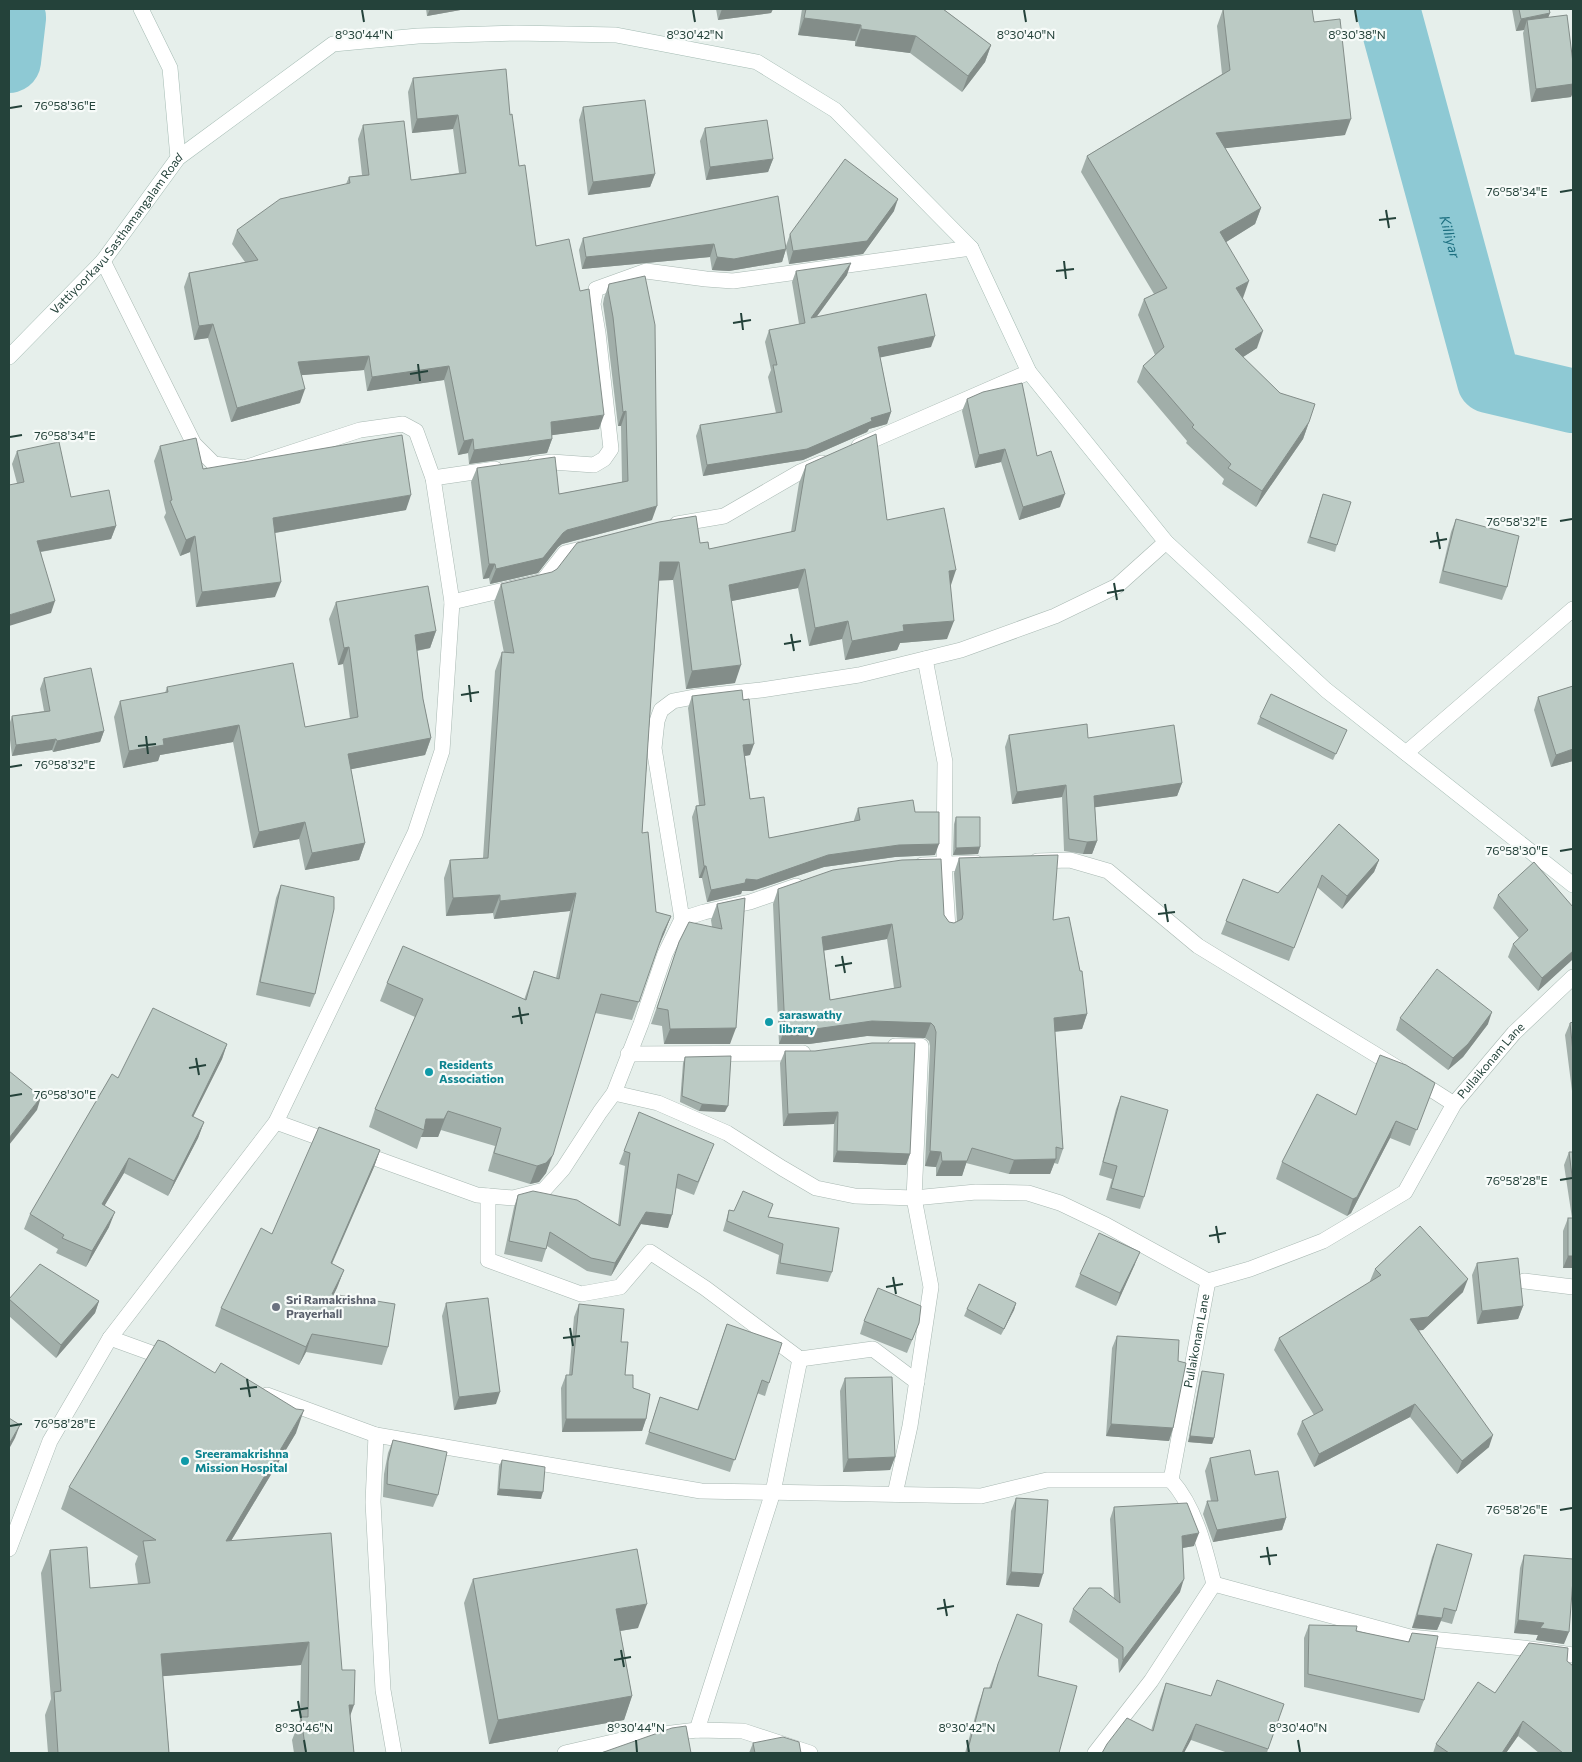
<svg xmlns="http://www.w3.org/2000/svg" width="1582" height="1762" font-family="Commissioner,sans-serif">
  <rect width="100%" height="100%" fill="#e6efeb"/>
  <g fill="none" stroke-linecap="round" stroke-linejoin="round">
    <g stroke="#8ec9d4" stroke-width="64">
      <path id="s1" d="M1388,9L1489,381L1573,401"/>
      <path d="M9,13L14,18L9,61"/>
    </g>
    <g stroke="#a8b8b2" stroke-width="16">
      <g id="street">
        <path d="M859,446L1029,372"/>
        <path d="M535,464L552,462L594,465L604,459L611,449L598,333L593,304L596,289L646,271L706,279L733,281L971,248"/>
        <path d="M433,478L495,469"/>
        <path d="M677,524L724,516L800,472L822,463"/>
        <path d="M452,602L543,581L565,553L589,547"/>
        <path d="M925,659L945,762L944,864L948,929"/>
        <path d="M1406,753L1573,609"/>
        <path d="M1037,861L1070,860L1108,871L1198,946L1396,1067"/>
        <path d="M922,865L976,863"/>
        <path d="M682,919L704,912L750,902L796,886"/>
        <path d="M628,1054L803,1053"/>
        <path d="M1415,1079L1454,1104"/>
        <path d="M614,1093L658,1103L727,1133L782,1168L816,1188L855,1196L914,1198L976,1192L1028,1193L1060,1203L1106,1225L1208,1281"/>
        <path d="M276,1122L334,1143"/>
        <path d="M358,1152L477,1195L513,1198L544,1190L563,1169L600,1112L614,1093L641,1024L665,954L682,919L654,748L657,721L661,710L673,701L694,697L761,690L859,675L961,650L1055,616L1117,586L1166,542"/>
        <path d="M488,1196V1260L581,1294L620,1287L650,1252L705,1288L800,1359L873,1349L917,1382"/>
        <path d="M1524,1281L1573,1287"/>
        <path d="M110,1338L168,1359"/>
        <path d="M267,1395L376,1435L701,1491L981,1496L1047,1480H1171"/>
        <path d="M376,1435L373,1502L383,1690L394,1753"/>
        <path d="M895,1494L910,1426L931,1287L914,1198L921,1046H895"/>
        <path d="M9,1549L50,1441L110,1338L276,1122L415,833L442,751L452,602L433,478L416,431L403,424L360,430L244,468L214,464L194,444L103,261"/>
        <path d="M1214,1584L1410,1637L1523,1648L1573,1655"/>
        <path d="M697,1730L773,1492L800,1359"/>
        <path d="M565,1753L630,1738L697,1730L743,1731L810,1753"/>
        <path id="s2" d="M1095,1753L1151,1681L1214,1584C1205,1548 1196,1508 1171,1480L1208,1281L1250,1269L1323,1241L1405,1192L1454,1104L1514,1033L1573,977"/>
      </g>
    </g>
    <g stroke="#a4bbb3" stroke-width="16">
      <g id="secondary">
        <path d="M141,9L170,68L178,158"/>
        <path id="s3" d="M9,357L103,261L178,158L333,44L418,36L516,33L616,35L757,62L835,110L971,248L1029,372L1166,542L1326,690L1573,885"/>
      </g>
    </g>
    <use href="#street" stroke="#fff" stroke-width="15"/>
    <use href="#secondary" stroke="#fff" stroke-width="15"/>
  </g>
  <g fill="#a1aea9" fill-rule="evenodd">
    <path d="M426,9H466L427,16Z"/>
    <path d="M716,9H773L771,13L718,20Z"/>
    <path d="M802,9H943L991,45L985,62L962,92L910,53L855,46V41L798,35Z"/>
    <path d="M1223,9L1314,22L1345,135L1225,148L1261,208L1255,224L1226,242L1257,348L1243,357L1309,422L1303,439L1256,507L1222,484L1224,479L1186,443L1187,441L1137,382L1143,366L1155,355L1138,315L1144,299L1154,294L1081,172L1087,156L1222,74L1217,26Z"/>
    <path d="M1512,9H1549L1550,13L1548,17L1573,63V92L1571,97L1531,102L1523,33L1524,30L1516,31Z"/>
    <path d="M413,78L510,115L519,166L536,246L599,429L552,435V439L547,453L469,464L468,453L458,455L444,380L367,391L364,370L301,375L300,403L231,422L208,338L194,340L184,287L189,273L245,262L232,244L237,230L346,184L349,177L362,175L358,139L363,125L411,180L459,173L453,129L412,133L408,92Z"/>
    <path d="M583,107L655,174L650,187L588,195L579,120Z"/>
    <path d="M705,128L773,159L768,172L706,180L700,141Z"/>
    <path d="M894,211L863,254L789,264L786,249L782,262L729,271L712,270L710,257L582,269L579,250L583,238L786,246L790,234Z"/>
    <path d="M796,271L847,275L816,317L931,347L880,357L891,412L887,424L869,429L867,432L803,460L703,476L696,436L700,425L776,413L768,377L771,370L765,342L769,330L799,324L792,282Z"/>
    <path d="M609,284L652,520L562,544L558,547L538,573L490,584L489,578L483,579L471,482L477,468L559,494L622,482L621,426H618L607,332L603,304L604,298Z"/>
    <path d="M967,399L1037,456L1060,507L1019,520L1001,462L975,468L962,411Z"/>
    <path d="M160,446L203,469L406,510L275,533V597L196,607L190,552L180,556L164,517L166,513L154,461Z"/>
    <path d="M17,451L71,497L116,526L111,539L41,552L51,613L12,464Z"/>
    <path d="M806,465L887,520L951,585L947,639L900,643L897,650L845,660L842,639L809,646L798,588L731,601L735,683L686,689L673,580H659L642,833L656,912L671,916L664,934L658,948L632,1020L595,1013L546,1173L539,1182L530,1184L488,1171L495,1146L441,1130L438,1137H421L417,1149L369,1127L375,1109L415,1017L380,1001L387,983L524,1000L534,971L556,978L570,911L494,919L493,913L446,916L444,878L450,860L483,858L495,671L502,652L504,653L494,602L501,584L700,543L709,549L791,532L799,483Z"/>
    <path d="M1321,500L1337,545L1335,552L1307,543Z"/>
    <path d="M1456,519L1507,587L1502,600L1439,583L1451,532Z"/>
    <path d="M336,602L436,631L430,648L417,651L423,699L431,738L425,755L351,769L365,843L359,860L305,870L299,839L253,848L233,742L160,755L158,761L123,768L114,717L120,701L165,693L167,687L305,727L350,719L343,664L338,665L329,619Z"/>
    <path d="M44,678L104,731L100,742L53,752L52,750L12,756L9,732V725L12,716L44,711L40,689Z"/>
    <path d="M1573,686V761L1551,767L1534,710L1538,697Z"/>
    <path d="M692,696L743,700L750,755L745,756L750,799L769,838L854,821V820L858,808L915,812L935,855L895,857L824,867L752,891H742L741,894L707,902L702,878H699L692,817L696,806L699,805L688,708Z"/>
    <path d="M1260,717L1344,736L1333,760L1257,724Z"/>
    <path d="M1009,735L1088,738L1182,783L1177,796L1095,807L1097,841L1092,854H1083L1064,851L1062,797L1012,804L1005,747Z"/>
    <path d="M956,817L980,847L978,854L953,855L954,824Z"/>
    <path d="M1339,824L1379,860L1374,872L1342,909L1317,887L1289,961L1221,934L1243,879L1278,893Z"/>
    <path d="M959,858L1053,920L1087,1014L1082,1029L1055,1032L1063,1149L1058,1164L1054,1163L1050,1174H1009L966,1163L962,1176H936V1167L925,1166L930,1046L929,1041L925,1038L867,1036L809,1044H779L773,904L778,889L944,915L949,922L954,923L957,922L954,873ZM887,939L894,988L830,1000L824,950Z"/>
    <path d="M281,885L315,994L310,1007L256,995L276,898Z"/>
    <path d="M1498,895L1573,907V959L1538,991L1508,957L1513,944L1519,938L1493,908Z"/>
    <path d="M745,898L730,1044H664L662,1026L651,1024L674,958L712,927L711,920L717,904Z"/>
    <path d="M1400,1018L1488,1024L1463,1057L1448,1070L1396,1030Z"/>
    <path d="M1573,1022V1091H1572L1565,1035L1570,1023Z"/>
    <path d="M227,1044L222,1059L193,1117L204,1122L198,1138L168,1196L124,1173L104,1206L109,1227L86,1267L56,1253L58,1249L24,1229L30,1214L118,1078Z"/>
    <path d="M785,1051L910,1154L906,1165L833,1162L834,1124L783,1126L780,1063Z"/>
    <path d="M685,1057L725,1112L699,1111L680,1102L683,1063Z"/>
    <path d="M1435,1083L1410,1146L1390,1138L1351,1213L1347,1216L1276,1179L1282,1162L1356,1115Z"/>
    <path d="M1121,1096L1144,1197L1140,1209L1106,1200L1112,1179L1099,1175L1116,1109Z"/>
    <path d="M380,1150L374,1167L332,1264L344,1270L334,1294L388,1347L382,1365L306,1352L299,1365L215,1326L221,1308L272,1234Z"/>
    <path d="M624,1151L709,1157L694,1195L676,1188L668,1228L641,1224L611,1276L587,1271L547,1246L542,1262L504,1254L514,1207L518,1195L618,1224L625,1166L619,1164Z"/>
    <path d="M1569,1152H1573V1268H1563V1231L1568,1218H1572L1564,1165Z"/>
    <path d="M729,1210L768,1217L832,1272L828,1282L776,1274L779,1255L723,1231Z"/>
    <path d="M1477,1263L1523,1306L1518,1319L1477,1324L1472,1275Z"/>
    <path d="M1135,1264L1116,1306L1075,1287L1080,1274Z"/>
    <path d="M1375,1269L1463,1292L1423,1330H1419L1489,1447L1457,1474L1410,1417L1314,1467L1297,1434L1302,1421L1314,1415L1274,1350L1279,1338L1371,1282L1370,1281Z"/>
    <path d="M9,1299L99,1301L95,1313L56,1358L9,1316Z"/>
    <path d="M446,1303L496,1404L454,1410L442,1316Z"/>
    <path d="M1016,1303L1014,1310L1001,1335L964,1316L967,1309Z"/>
    <path d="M579,1304L621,1342L625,1375L633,1388L646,1419L642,1431L562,1432L561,1388L566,1375H569L574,1317Z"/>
    <path d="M864,1321L919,1323L907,1353L860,1334Z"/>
    <path d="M727,1324L769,1383L765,1396L757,1393L730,1472L645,1444L660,1397L697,1410Z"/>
    <path d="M1117,1336L1173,1428L1169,1441L1106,1436L1112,1348Z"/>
    <path d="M1202,1371L1214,1438L1212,1444L1188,1442L1200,1378Z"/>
    <path d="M845,1378L895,1457L890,1470L843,1472L840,1391Z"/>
    <path d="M296,1433L231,1541L342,1670L350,1717L354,1753H294L292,1740L300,1720L301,1665L163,1676L169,1753H48L45,1715L51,1699L41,1573L50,1550L90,1588L138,1584L135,1564L138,1556L61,1509L69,1487Z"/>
    <path d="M393,1440L438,1495L433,1507L383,1497L384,1474L388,1453Z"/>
    <path d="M1210,1458L1255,1475L1286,1518L1282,1530L1213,1542L1203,1514L1207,1501H1211L1205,1471Z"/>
    <path d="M502,1460L541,1499L497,1495L499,1466Z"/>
    <path d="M1016,1498L1039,1587L1006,1585L1011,1511Z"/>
    <path d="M1114,1507L1194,1546L1182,1548L1180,1592L1119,1673L1118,1659L1069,1622L1073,1609L1114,1599L1110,1519Z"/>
    <path d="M1437,1544L1456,1611L1452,1624L1441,1621L1437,1630L1412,1628L1432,1557Z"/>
    <path d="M1524,1555L1564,1644L1536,1640L1538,1635L1514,1633L1520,1568Z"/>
    <path d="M473,1579L638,1628L620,1631L632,1696L624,1720L489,1744L464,1603Z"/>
    <path d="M1309,1625L1356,1631L1408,1642L1412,1633L1424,1700L1419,1713L1304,1687V1638Z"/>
    <path d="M1567,1661L1573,1753H1539L1518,1736L1506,1753H1433L1436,1744L1495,1693Z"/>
    <path d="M998,1664L1038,1676L1059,1753H965L978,1706L984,1688H989Z"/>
    <path d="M1166,1683L1268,1749L1267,1753H1228L1191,1740L1151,1731L1160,1699Z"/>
    <path d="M753,1743L801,1753H749Z"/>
  </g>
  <g fill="#838d89">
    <path d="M430,9H466L427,16Z"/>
    <path d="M722,9H773L771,13L718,20Z"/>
    <path d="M1550,13L1545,26L1527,20L1524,30L1516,31L1521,19Z"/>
    <path d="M804,18L861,25L855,41L798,35Z"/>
    <path d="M861,29L916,36L910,53L855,46Z"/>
    <path d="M991,45L985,62L962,92L968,76Z"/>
    <path d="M1573,84V92L1571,97L1531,102L1536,89Z"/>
    <path d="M458,115L453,129L412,133L417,119Z"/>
    <path d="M1351,119L1345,135L1210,150L1216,133Z"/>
    <path d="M773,159L768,172L706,180L710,167Z"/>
    <path d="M655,174L650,187L588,195L593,182Z"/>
    <path d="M898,199L894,211L863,254L789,264L793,251Z"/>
    <path d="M1261,208L1255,224L1215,249L1220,232Z"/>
    <path d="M714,244L710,257L582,269L586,257Z"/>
    <path d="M786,249L782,262L729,271L712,270L717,257Z"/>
    <path d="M851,263L847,275L807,330L811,318Z"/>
    <path d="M1249,281L1243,298L1230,305L1236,288Z"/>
    <path d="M213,324L208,338L194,340L199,326Z"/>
    <path d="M1263,331L1257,348L1229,366L1235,349Z"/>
    <path d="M935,336L931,347L873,359L878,347Z"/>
    <path d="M369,356L364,370L292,376L298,362Z"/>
    <path d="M449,366L444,380L367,391L372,377Z"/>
    <path d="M305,389L300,403L231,422L237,408Z"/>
    <path d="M626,411L621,426H618L623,412Z"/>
    <path d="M891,412L887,424L869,429L867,432L803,460L703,476L707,465Z"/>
    <path d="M604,415L599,429L546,436L551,422Z"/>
    <path d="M1309,422L1303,439L1256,507L1262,491Z"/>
    <path d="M473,439L468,453L458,455L464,441Z"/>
    <path d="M552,439L547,453L469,464L474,450Z"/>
    <path d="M1005,449L1001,462L975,468L979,455Z"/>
    <path d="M1065,494L1060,507L1019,520L1023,507Z"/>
    <path d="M411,495L406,510L268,534L273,518Z"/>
    <path d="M657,506L652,520L562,544L558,547L538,573L490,584L496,569L567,530Z"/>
    <path d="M116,526L111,539L33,553L37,541Z"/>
    <path d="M195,536L190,552L180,556L186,540Z"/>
    <path d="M660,562H679L673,580L653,581Z"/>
    <path d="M489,564H495L489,578L483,579Z"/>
    <path d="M805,569L798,588L722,603L729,585Z"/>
    <path d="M956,570L950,588L949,571Z"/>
    <path d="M281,582L275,597L196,607L202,592Z"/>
    <path d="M55,601L51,613L9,626V615Z"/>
    <path d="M848,621L842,639L809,646L815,628Z"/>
    <path d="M954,621L947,639L900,643L897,650L845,660L852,641L903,625Z"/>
    <path d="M436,631L430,648L409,652L415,635Z"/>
    <path d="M349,647L343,664L338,665L344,648Z"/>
    <path d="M741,665L735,683L686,689L692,671Z"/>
    <path d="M239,725L233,742L160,755L158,761L123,768L129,751L163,739Z"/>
    <path d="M104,731L100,742L53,752L57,741Z"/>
    <path d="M431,738L425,755L342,771L348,754Z"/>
    <path d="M56,739L52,750L12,756L16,745Z"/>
    <path d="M754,744L750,755L739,757L743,745Z"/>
    <path d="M1573,749V761L1551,767L1556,755Z"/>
    <path d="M1182,783L1177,796L1090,808L1094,796Z"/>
    <path d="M1066,785L1062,797L1012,804L1017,792Z"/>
    <path d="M305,822L299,839L253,848L259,832Z"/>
    <path d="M1097,841L1092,854H1083L1087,842Z"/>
    <path d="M365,843L359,860L305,870L312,853Z"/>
    <path d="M939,844L935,855L895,857L824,867L752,891H742L741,894L707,902L711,890L828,855L899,845Z"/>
    <path d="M980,847L978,854L953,855L956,848Z"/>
    <path d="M1379,860L1374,872L1342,909L1347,896Z"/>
    <path d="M704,866H706L702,878H699Z"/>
    <path d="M576,893L570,911L494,919L500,901Z"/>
    <path d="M500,895L493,913L446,916L453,898Z"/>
    <path d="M671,916L664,934L656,951L663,933Z"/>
    <path d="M892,924L887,939L817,952L822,937Z"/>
    <path d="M1573,951V959L1538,991L1542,978Z"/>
    <path d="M1492,1012L1488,1024L1463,1057L1448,1070L1453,1058Z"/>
    <path d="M1087,1014L1082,1029L1049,1032L1054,1018Z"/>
    <path d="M872,1021L931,1023L925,1038L867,1036L809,1044H779L785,1029Z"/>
    <path d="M736,1028L730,1044H664L670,1029Z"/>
    <path d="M227,1044L222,1059L186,1131L192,1116Z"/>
    <path d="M41,1097L37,1110L9,1145V1138Z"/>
    <path d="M702,1104L728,1106L725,1112L699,1111Z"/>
    <path d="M448,1111L438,1137H421L424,1130L426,1119Z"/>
    <path d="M838,1112L834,1124L783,1126L788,1114Z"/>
    <path d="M1396,1121L1390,1138L1351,1213L1347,1216L1353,1199Z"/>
    <path d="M204,1122L198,1138L168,1196L174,1181Z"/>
    <path d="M380,1150L374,1167L324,1281L331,1263Z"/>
    <path d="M837,1151L910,1154L906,1165L833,1162Z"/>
    <path d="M930,1151L941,1152L936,1167L925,1166Z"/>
    <path d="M553,1155L546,1173L539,1182L530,1184L537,1166Z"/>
    <path d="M129,1158L124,1173L96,1220L102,1204Z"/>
    <path d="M1056,1159L1050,1174H1009L1014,1160Z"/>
    <path d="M942,1161H967L962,1176H936Z"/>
    <path d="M115,1212L109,1227L86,1267L92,1251Z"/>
    <path d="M646,1212L672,1215L668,1228L641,1224L611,1276L615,1263Z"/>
    <path d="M1140,1252L1135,1264L1116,1306L1120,1293Z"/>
    <path d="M1568,1256H1573V1268H1563Z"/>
    <path d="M344,1270L337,1288L325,1312L332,1294Z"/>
    <path d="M1468,1279L1463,1292L1423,1330L1406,1332L1410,1319Z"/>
    <path d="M99,1301L95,1313L56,1358L61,1345Z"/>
    <path d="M1016,1303L1014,1310L1001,1335L1004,1329Z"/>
    <path d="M1523,1306L1518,1319L1477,1324L1482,1311Z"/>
    <path d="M312,1334L306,1352L299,1365L306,1347Z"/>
    <path d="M500,1392L496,1404L454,1410L459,1397Z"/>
    <path d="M1415,1404L1410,1417L1314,1467L1319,1454Z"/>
    <path d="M304,1410L296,1433L217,1564L226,1541Z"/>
    <path d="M566,1419H646L642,1431L562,1432Z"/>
    <path d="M1111,1424L1173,1428L1169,1441L1106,1436Z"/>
    <path d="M20,1425L15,1438L9,1449V1444Z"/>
    <path d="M1493,1435L1489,1447L1457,1474L1462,1461Z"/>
    <path d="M1190,1436L1214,1438L1212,1444L1188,1442Z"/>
    <path d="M895,1457L890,1470L843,1472L848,1459Z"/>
    <path d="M499,1489L543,1492L541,1499L497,1495Z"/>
    <path d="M1286,1518L1282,1530L1213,1542L1217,1530Z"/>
    <path d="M1199,1533L1194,1546L1177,1549L1182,1536Z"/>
    <path d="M1011,1572L1043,1574L1039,1587L1006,1585Z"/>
    <path d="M1184,1579L1180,1592L1119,1673L1123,1660Z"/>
    <path d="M647,1604L638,1628L608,1633L616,1609Z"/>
    <path d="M1417,1615L1442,1618L1437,1630L1412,1628Z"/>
    <path d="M1518,1620L1544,1623L1569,1632L1564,1644L1536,1640L1538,1635L1514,1633Z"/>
    <path d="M309,1642L301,1665L153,1677L161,1654Z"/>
    <path d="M632,1696L624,1720L489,1744L498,1720Z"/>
    <path d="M349,1705H354L346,1728Z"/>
    <path d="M1523,1721L1518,1736L1506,1753H1502Z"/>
    <path d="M1196,1724L1191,1740L1184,1753H1182Z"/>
  </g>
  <g fill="#bbcac4" stroke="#838d89" fill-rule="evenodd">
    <path d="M806,9H943L991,45L968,76L916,36L861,29V25L804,18Z"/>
    <path d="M1223,9H1312L1314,22L1340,19L1351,119L1216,133L1261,208L1220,232L1249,281L1236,288L1263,331L1235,349L1280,393L1315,404L1309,422L1262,491L1228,468L1231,464L1192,427L1194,425L1143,366L1164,347L1144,299L1167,288L1087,156L1230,70Z"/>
    <path d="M1519,9H1549L1550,13L1521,19Z"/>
    <path d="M1567,15L1573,63V84L1536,89L1527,20Z"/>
    <path d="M506,69L510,115L512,114L519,166L525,165L536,246L569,239L580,291L589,289L604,415L551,422L552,439L474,450L473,439L464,441L449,366L372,377L369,356L298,362L305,389L237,408L213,324L199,326L189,273L258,260L237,230L280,199L350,183L349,177L369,175L363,125L404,121L411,180L466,173L458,115L417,119L413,78Z"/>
    <path d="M645,100L655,174L593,182L583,107Z"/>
    <path d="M767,120L773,159L710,167L705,128Z"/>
    <path d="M845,159L898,199L867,241L793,251L790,234Z"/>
    <path d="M778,196L786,249L734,259L717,257L714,244L586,257L583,238Z"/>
    <path d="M851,263L811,318L926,294L935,336L878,347L891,412L871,418L872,421L807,449L707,465L700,425L782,412L773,365H777L769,330L805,323L796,271Z"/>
    <path d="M645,276L655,325L657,506L567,530L563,533L543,558L496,569L495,564H489L477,468L555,457L559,494L628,481L626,411L623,412L613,317L608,290L609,284Z"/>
    <path d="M1022,383L1037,456L1051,451L1065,494L1023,507L1005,449L979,455L967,399L983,392Z"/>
    <path d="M876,434L887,520L944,508L956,570L949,571L954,621L903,625L904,631L852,641L848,621L815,628L805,569L729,585L741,665L692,671L679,562H660L642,833L648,832L656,912L671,916L663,933L639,1002L601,994L553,1155L546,1163L537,1166L494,1153L501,1128L448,1111L444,1119H426L424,1130L375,1109L423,999L387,983L403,946L526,1000L534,971L559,979L576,893L500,901V895L453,898L450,860L488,858L502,652L514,653L501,584L552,572L557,569L577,543L659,522L696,516L700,543L708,542L709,549L795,531L806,465Z"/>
    <path d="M402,435L411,495L273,518L281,582L202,592L195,536L186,540L170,501L172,500L160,446L196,438L203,469Z"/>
    <path d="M59,442L71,497L109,490L116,526L37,541L55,601L9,615V485L24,482L17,451Z"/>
    <path d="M1323,494L1351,502L1337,545L1310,537Z"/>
    <path d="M1456,519L1519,536L1507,587L1443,571Z"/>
    <path d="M428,586L436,631L415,635L423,699L431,738L348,754L365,843L312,853L305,822L259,832L239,725L163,739L164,745L129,751L120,701L168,692L167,687L293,663L305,727L358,717L349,647L344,648L336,602Z"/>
    <path d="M91,668L104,731L57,741L56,739L16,745L12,716L50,711L44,678Z"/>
    <path d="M1573,686V749L1556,755L1538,697Z"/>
    <path d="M742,690L743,700L749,699L754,744L743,745L750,799L764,797L769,838L860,820L858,808L913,800L915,812H939V844L899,845L828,855L757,880L746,879L745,883L711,890L706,866H704L696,806L705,805L692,696Z"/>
    <path d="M1271,694L1347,730L1336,754L1260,717Z"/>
    <path d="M1087,724L1088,738L1174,725L1182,783L1094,796L1097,841L1087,842L1069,839L1066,785L1017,792L1009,735Z"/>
    <path d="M956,817H980V847L956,848Z"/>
    <path d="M1339,824L1379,860L1347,896L1322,875L1294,948L1226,921L1243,879L1278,893Z"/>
    <path d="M1058,855L1053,920L1069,917L1080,971H1082L1087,1014L1054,1018L1063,1149L1056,1147V1159L1014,1160L972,1148L967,1161H942L941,1152L930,1151L936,1032L934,1026L931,1023L872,1021L815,1029H785L778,889L833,870L902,860L941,859L944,915L949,922L954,923L962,919L963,914L959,858ZM892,924L901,987L830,1000L822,937Z"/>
    <path d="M1534,862L1573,907V951L1542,978L1513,944L1528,930L1498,895Z"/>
    <path d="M281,885L334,897V909L315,994L260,982Z"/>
    <path d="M745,898L736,1028L670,1029L668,1010L657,1008L679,942L689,922L722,929L717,904Z"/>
    <path d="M1437,969L1492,1012L1468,1044L1453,1058L1400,1018Z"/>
    <path d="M153,1008L227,1044L192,1116L204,1122L174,1181L129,1158L102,1204L115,1212L92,1251L62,1238L64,1235L30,1214L112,1074L118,1078Z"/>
    <path d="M1573,1022V1052L1570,1023Z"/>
    <path d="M872,1043H915L910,1154L837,1151L838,1112L788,1114L785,1051H815Z"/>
    <path d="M1380,1055L1406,1065L1435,1083L1417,1130L1396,1121L1357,1197L1353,1199L1282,1162L1317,1094L1356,1115Z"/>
    <path d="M731,1056L728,1106L702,1104L682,1096L685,1057Z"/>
    <path d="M9,1071L41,1097L9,1138Z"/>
    <path d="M1121,1096L1168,1110L1144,1197L1111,1188L1117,1166L1103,1162Z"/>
    <path d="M639,1112L714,1144L698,1182L678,1174L672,1215L646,1212L615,1263L591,1258L550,1232L546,1249L509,1241L518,1195L533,1191L577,1200L620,1226L630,1153L624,1151Z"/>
    <path d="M319,1127L380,1150L331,1263L344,1270L332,1294L395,1304L388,1347L312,1334L306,1347L221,1308L261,1228L272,1234Z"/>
    <path d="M1569,1152H1573V1184Z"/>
    <path d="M743,1191L773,1204L768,1217L839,1228L832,1272L780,1263L783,1244L727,1221L729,1210L734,1211Z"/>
    <rect x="1568" y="1218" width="5" height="38"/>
    <path d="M1420,1226L1468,1279L1428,1317L1410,1319L1493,1435L1462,1461L1415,1404L1319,1454L1302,1421L1323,1410L1279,1338L1381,1275L1375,1269Z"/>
    <path d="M1099,1233L1140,1252L1120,1293L1080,1274Z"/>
    <path d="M1518,1258L1523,1306L1482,1311L1477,1263Z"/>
    <path d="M40,1264L99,1301L61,1345L9,1299Z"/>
    <path d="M979,1284L1016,1303L1004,1329L967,1309Z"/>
    <path d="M878,1288L921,1306L919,1323L912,1340L864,1321Z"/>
    <path d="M488,1298L500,1392L459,1397L446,1303Z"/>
    <path d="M579,1304L624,1309L621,1342H628L625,1375H633V1388L650,1394L646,1419H566V1375H572Z"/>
    <path d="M727,1324L782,1343L769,1383L762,1380L735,1460L649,1432L660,1397L698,1410Z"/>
    <path d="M1117,1336L1179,1340L1178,1361L1186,1363L1173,1428L1111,1424Z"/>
    <path d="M158,1340L164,1342L215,1373L221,1363L296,1409L304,1410L226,1541L331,1533L342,1670H355L354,1705H349L354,1753H306L301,1717H308L309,1642L161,1654L169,1753H58L54,1692L61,1691L50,1550L87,1547L90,1588L150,1583L143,1541L156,1540L69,1487Z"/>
    <path d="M1202,1371L1224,1374L1214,1438L1190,1436Z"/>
    <path d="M892,1377L895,1457L848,1459L845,1378Z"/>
    <path d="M9,1418L20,1425L9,1444Z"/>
    <path d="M393,1440L447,1452L438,1495L387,1484L388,1461Z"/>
    <path d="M1250,1450L1255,1475L1278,1471L1286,1518L1217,1530L1207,1501H1218L1210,1458Z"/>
    <path d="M502,1460L545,1467L543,1492L499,1489Z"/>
    <path d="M1016,1498L1048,1500L1043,1574L1011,1572Z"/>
    <path d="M1187,1503L1199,1533L1182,1536L1184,1579L1123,1660V1647L1073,1609L1089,1588H1101L1120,1603L1114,1507Z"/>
    <path d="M1437,1544L1472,1554L1456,1611L1444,1608L1442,1618L1417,1615Z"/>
    <path d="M637,1549L647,1604L616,1609L632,1696L498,1720L473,1579Z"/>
    <path d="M1524,1555L1573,1559V1579L1569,1632L1540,1628L1544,1623L1518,1620Z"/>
    <path d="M1017,1614L1042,1624L1038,1676L1077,1686L1059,1753H967L984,1688H991L998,1664Z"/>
    <path d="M1309,1625L1357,1626L1356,1631L1409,1642L1412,1633L1438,1636L1424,1700L1308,1674Z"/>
    <path d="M1529,1643L1568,1648L1567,1661L1573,1666V1753H1563L1523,1721L1502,1753H1449L1436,1744L1478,1682L1495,1693Z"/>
    <path d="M1217,1680L1284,1704L1268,1749L1196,1724L1182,1753H1102L1107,1744L1127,1718L1153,1731L1166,1683L1211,1696Z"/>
    <path d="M686,1726L691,1753H601L672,1728Z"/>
    <path d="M783,1737L799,1742L801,1753H755L753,1743Z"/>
  </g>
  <path fill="none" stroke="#24423a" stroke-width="2" d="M362,10L364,22M693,10L695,22M1024,10L1026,22M1355,10L1357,22M10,108L22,106M1560,192L1572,190M1386,210L1389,228M1379,220L1396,218M1064,261L1066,279M1056,271L1074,269M741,313L743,330M733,323L751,320M418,364L420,381M410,374L428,371M10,437L22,435M1560,521L1572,519M1437,532L1440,549M1430,542L1447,539M1114,583L1117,600M1107,593L1124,590M791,634L794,651M784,644L801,641M469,685L471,702M461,695L479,692M146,736L148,754M138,746L156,744M10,767L22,765M1560,851L1572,849M1165,904L1168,922M1158,914L1175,912M842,956L845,973M835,966L852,963M519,1007L522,1024M512,1017L529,1014M196,1058L199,1075M189,1068L206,1065M10,1096L22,1094M1560,1180L1572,1178M1216,1226L1219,1243M1209,1236L1226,1233M893,1277L896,1294M886,1287L903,1284M570,1328L573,1346M563,1338L580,1336M247,1379L250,1397M240,1389L257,1387M10,1426L22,1424M1560,1510L1572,1508M1267,1547L1270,1565M1260,1557L1277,1555M944,1599L947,1616M937,1609L954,1606M621,1650L624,1667M614,1660L631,1657M298,1701L301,1718M291,1711L308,1708M304,1740L306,1752M636,1740L637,1752M967,1740L969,1752M1298,1740L1300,1752"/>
  <g fill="#0f9aa8" stroke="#f7fbf9" stroke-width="2">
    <circle cx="769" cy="1022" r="5"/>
    <circle cx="429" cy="1072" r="5"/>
    <circle cx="185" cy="1461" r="5"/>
  </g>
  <circle fill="#6b7280" stroke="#f7fbf9" stroke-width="2" cx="276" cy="1307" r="5"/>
  <g text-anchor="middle" stroke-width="4.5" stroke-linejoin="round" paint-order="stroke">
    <g font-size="12" fill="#24423a" stroke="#f7fbf9">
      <text dy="4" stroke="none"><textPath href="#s3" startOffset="164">Vattiyoorkavu Sasthamangalam Road</textPath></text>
      <text dy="4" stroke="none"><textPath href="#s2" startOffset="898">Pullaikonam Lane</textPath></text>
      <text dy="4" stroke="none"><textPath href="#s2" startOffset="462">Pullaikonam Lane</textPath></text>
    </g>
    <g font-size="12" font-weight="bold" fill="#0d838f" stroke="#f7fbf9" text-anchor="start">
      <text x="779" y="1019">saraswathy<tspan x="779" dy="14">library</tspan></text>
      <text x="439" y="1069">Residents<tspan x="439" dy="14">Association</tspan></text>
      <text x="195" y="1458">Sreeramakrishna<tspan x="195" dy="14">Mission Hospital</tspan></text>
    </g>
    <g font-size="12" font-weight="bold" fill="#5b616d" stroke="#f7fbf9" text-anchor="start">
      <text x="286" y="1304">Sri Ramakrishna<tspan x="286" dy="14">Prayerhall</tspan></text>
    </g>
    <g font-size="14" font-style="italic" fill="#1c6f80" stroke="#f7fbf9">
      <text dy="5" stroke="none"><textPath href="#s1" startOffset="236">Killiyar</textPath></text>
    </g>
  </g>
  <g font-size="12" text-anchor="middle" fill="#24423a" stroke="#f7fbf9" stroke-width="4.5" stroke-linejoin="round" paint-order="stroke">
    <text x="1357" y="39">8°30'38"N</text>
    <text x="364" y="39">8°30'44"N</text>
    <text x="695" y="39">8°30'42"N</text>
    <text x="1026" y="39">8°30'40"N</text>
    <text x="65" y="110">76°58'36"E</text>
    <text x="1517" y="196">76°58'34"E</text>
    <text x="65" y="440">76°58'34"E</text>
    <text x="1517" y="526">76°58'32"E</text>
    <text x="65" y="769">76°58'32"E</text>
    <text x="1517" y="855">76°58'30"E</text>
    <text x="65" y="1099">76°58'30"E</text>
    <text x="1517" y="1185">76°58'28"E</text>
    <text x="65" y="1428">76°58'28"E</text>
    <text x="1517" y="1514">76°58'26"E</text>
    <text x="304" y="1732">8°30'46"N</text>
    <text x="636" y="1732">8°30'44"N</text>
    <text x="967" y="1732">8°30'42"N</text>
    <text x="1298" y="1732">8°30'40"N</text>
  </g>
  <rect width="1582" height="1762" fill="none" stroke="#24423a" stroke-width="20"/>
</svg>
